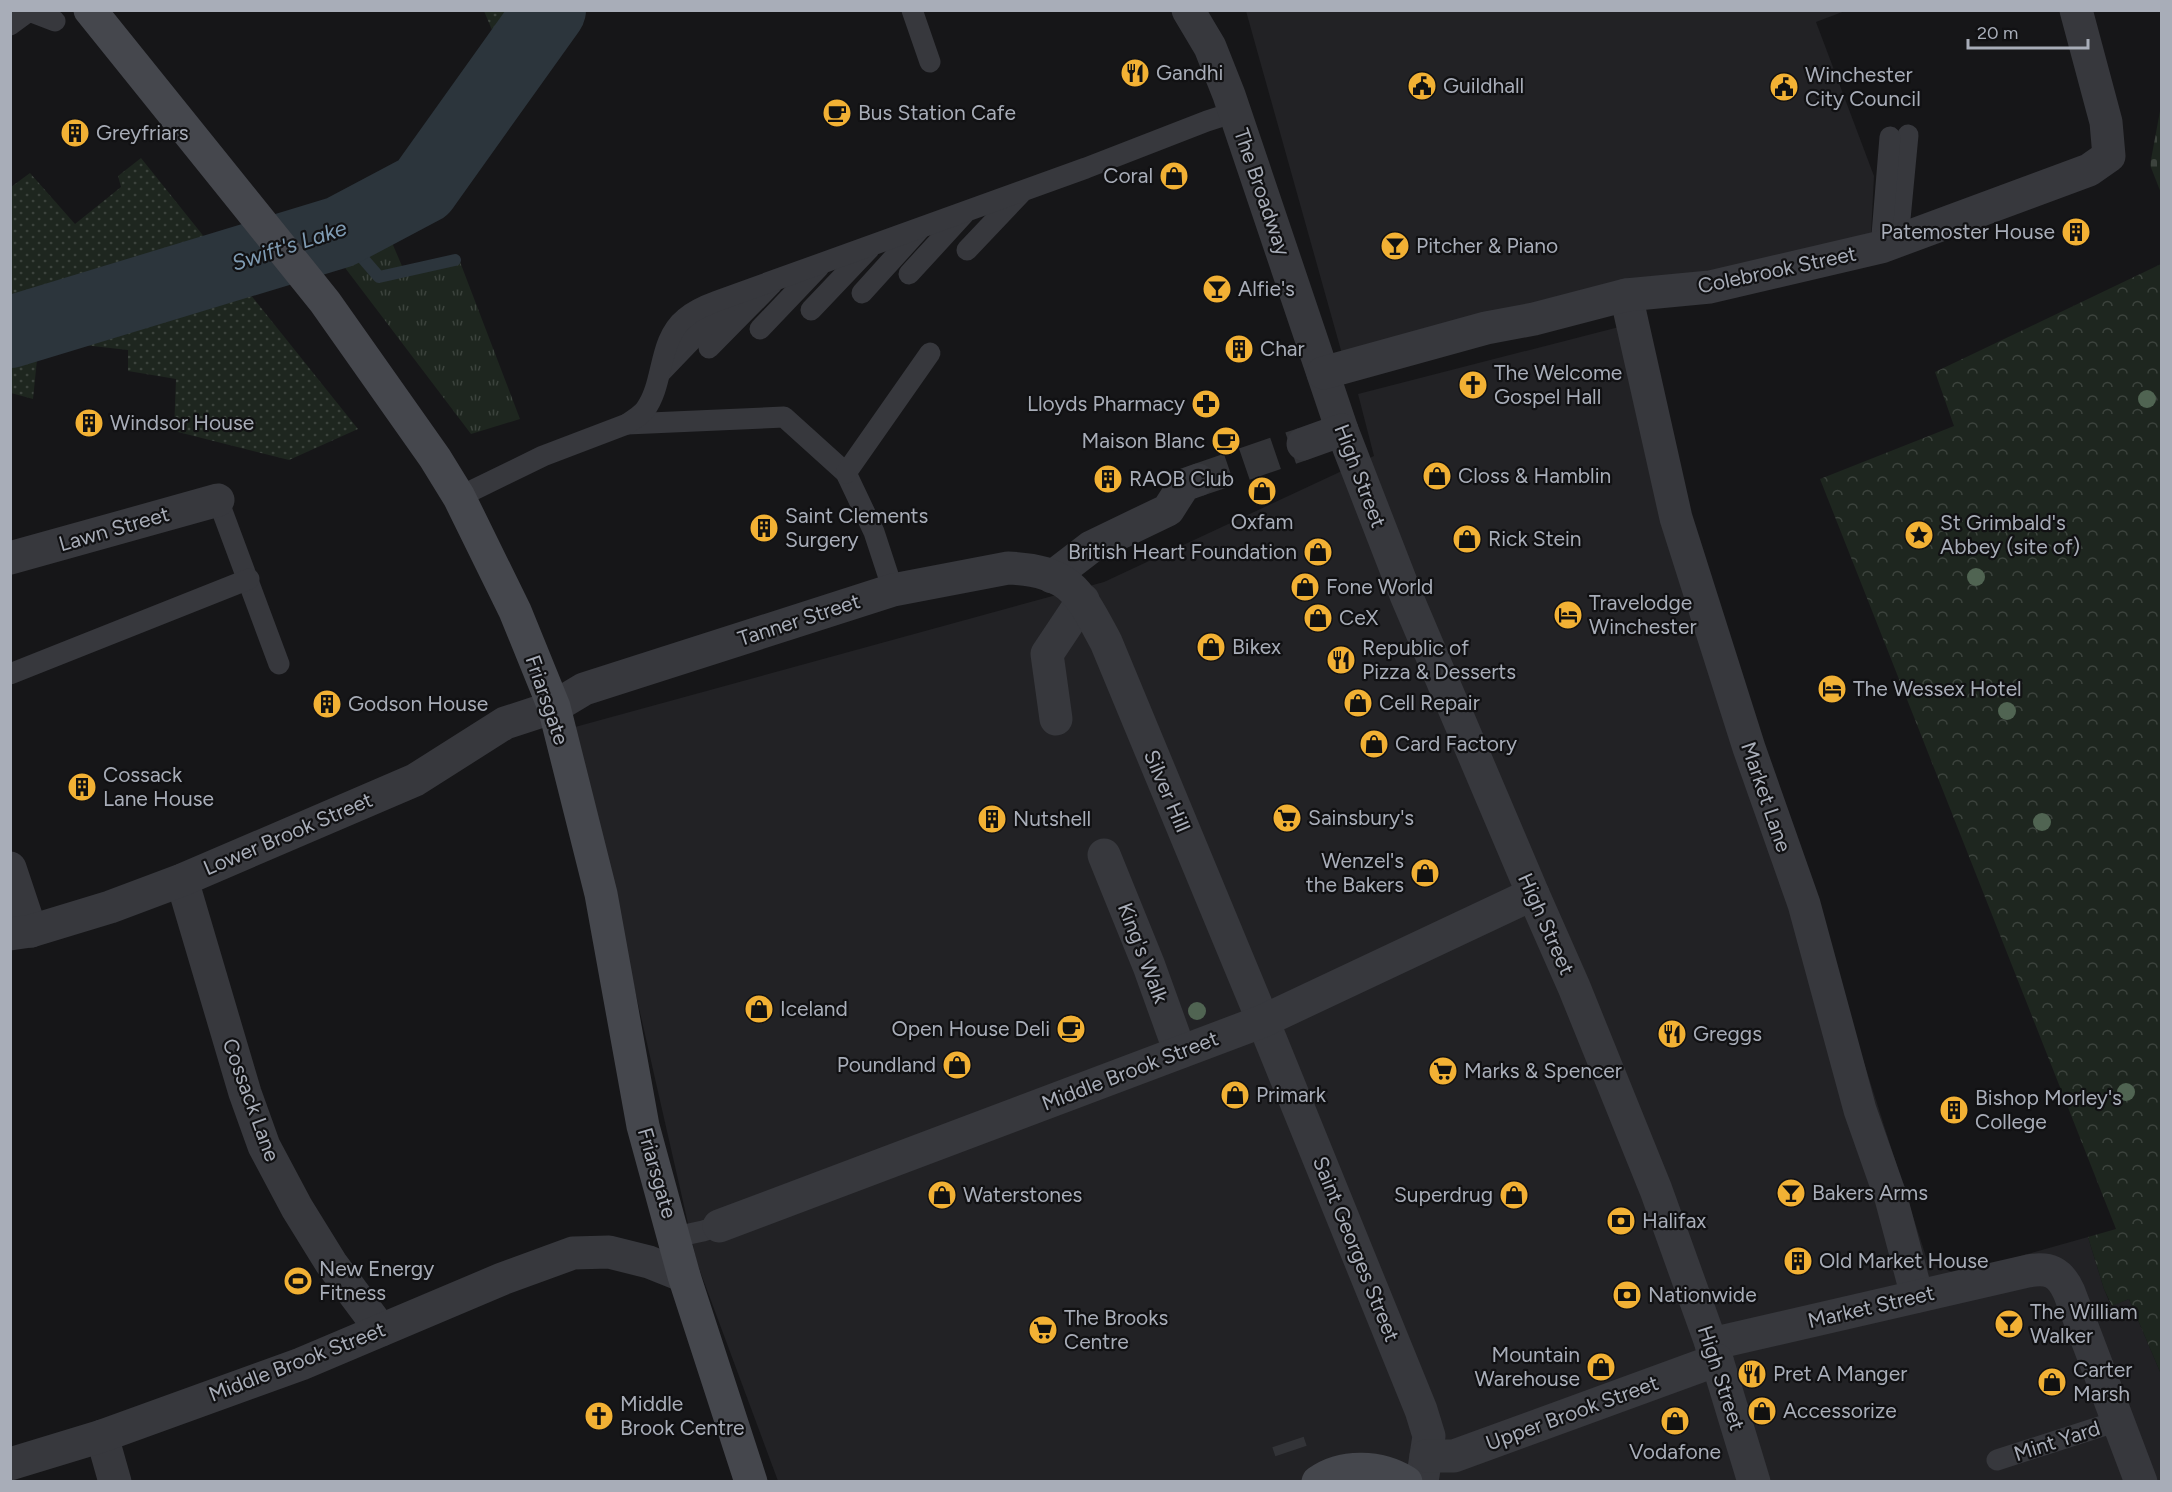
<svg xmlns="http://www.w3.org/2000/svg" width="2172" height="1492" font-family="Figtree,sans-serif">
  <defs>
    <pattern id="grass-tufts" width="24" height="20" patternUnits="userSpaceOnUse" patternTransform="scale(1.5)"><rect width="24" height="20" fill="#1e261f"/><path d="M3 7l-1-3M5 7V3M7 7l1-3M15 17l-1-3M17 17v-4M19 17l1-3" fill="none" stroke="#3c433d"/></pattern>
    <pattern id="forest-crowns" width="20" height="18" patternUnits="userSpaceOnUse" patternTransform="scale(1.5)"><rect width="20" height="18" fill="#1e261f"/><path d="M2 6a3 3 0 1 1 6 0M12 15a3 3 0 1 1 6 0" fill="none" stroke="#3c433d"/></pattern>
    <pattern id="cemetery-stones" width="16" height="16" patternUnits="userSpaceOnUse" patternTransform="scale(1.5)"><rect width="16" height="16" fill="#1e261f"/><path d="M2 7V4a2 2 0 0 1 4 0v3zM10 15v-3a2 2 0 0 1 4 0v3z" fill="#3c433d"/></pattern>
    <pattern id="garden-dots" width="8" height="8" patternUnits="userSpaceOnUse" patternTransform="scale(1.5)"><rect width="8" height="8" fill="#1e261f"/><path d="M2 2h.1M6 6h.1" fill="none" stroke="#3c433d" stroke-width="1.8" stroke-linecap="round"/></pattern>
  </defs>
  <rect width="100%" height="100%" fill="#161618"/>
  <g fill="#222225">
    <path d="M1246,11H1845L1816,22L1874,176L1871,235L1342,354Z"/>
    <path d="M1619,327L1836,975L1927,1260L1956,1274L2088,1237L2104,1289L2111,1306L2129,1299L2161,1374V1481H778L697,1263L575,727L1104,582L1374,456L1358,394Z"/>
  </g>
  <path fill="url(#grass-tufts)" d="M381,217L405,273L457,254L520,419L471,434L327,244Z"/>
  <path fill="url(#forest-crowns)" d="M2161,264V1374L2129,1299L2112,1306L2104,1289L2088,1237L2116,1229L1820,479L1954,426L1935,372Z"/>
  <path fill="url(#cemetery-stones)" d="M2161,106V193L2150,165Z"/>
  <g fill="url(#garden-dots)">
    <path d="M484,11H519L497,42Z"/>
    <path d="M141,158L358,429L289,460L174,431L176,379L128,371V350L39,340L33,399L11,393V187L30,173L75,224L121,187L118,176Z"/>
  </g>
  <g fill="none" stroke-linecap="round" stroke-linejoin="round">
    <path stroke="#2c353c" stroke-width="12" d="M340,232L379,277L455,260"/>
    <path stroke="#2c353c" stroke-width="72" d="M10,332L340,232L423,188L550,10"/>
    <g stroke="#333438" stroke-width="33" stroke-dasharray="33 16" stroke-linecap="butt">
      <path d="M1198,480L1303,444"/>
      <path d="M1288,1442L1291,1451"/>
    </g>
    <g stroke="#37383d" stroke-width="21">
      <path d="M912,10L930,62"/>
      <path d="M10,25L29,11L55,21"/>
      <path d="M1898,240L1908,135"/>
      <path d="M1881,247L1890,137"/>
      <path d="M967,250L1021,193"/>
      <path d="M909,274L964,214"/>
      <path d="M862,293L919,230"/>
      <path d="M811,310L869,249"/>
      <path d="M760,329L819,267"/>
      <path d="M709,348L772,284"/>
      <path d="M661,372L731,299"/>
      <path d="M627,424L784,417L846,473L874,532L893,590"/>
      <path d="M846,473L930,353"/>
      <path d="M459,497L543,456L627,424C633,420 640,416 645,410C665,383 657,341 685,318C694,310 706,305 717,301L1086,168L1207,121L1235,112"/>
      <path d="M218,500L279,664"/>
      <path d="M10,674L249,579"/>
      <path d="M675,1237L703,1231L719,1226"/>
      <path d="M1997,1460L2118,1421"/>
    </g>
    <g stroke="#37383d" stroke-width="33">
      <path d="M1188,10L1210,47L1229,95L1342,430L1406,595L1533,894L1574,987L1656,1190L1717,1360L1754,1482"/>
      <path d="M1626,295L1676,518L1749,748L1804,904L1860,1110L1891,1198L1917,1296"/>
      <path d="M1323,373L1486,328L1534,319L1626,295L1710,287L1881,247L2089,170L2109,156L2106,122L2076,10"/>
      <path d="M1303,444L1342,430"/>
      <path d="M10,558L218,500"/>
      <path d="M1052,577L1091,547L1168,510L1184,485L1198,480"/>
      <path d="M1056,719L1047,654L1083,600"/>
      <path d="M1104,855L1149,966L1180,1052"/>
      <path d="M10,868L31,931"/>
      <path d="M182,880L245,1093L264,1146L297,1208L331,1263L381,1330"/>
      <path d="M10,934L31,931L110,907L182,880L415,780L505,723L554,707L584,689L893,590L1008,568C1071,571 1079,592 1106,642L1263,1021L1421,1410L1429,1436L1422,1482"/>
      <path d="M719,1226L1263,1021L1533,894"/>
      <path d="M1711,1344L2028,1271C2049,1267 2060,1272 2069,1292L2141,1482"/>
      <path d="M102,1436L115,1482"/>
      <path d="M1426,1456H1454L1717,1360"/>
      <path d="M10,1464L102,1436L301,1364L502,1279L573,1253L609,1252L649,1262L684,1276"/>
    </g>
    <g stroke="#45474d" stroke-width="33">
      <path d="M90,10L325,302L435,458L459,497L515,611L554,707L601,894L643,1126L684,1276L751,1482"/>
      <path d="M1318,1482C1343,1464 1380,1466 1406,1482"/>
    </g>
  </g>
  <g fill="#506452">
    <circle cx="2147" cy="399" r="9"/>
    <circle cx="1976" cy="577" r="9"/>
    <circle cx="2007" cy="711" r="9"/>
    <circle cx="2042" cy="822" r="9"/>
    <circle cx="1197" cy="1011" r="9"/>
    <circle cx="2126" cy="1092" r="9"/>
  </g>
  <defs>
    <g id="restaurant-disc" transform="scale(1.5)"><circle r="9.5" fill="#f2b134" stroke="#111113"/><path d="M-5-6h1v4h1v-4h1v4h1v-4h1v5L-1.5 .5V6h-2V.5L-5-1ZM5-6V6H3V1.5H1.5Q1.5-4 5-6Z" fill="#111"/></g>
    <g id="civic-disc" transform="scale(1.5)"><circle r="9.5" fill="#f2b134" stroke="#111113"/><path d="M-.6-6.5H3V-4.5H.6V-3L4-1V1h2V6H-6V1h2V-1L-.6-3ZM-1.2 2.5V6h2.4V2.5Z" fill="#111"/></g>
    <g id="cafe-disc" transform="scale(1.5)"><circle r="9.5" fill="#f2b134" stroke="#111113"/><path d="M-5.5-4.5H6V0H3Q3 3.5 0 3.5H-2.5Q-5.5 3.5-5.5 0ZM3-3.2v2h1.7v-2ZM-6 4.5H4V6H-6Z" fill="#111"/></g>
    <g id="building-disc" transform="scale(1.5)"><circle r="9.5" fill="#f2b134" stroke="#111113"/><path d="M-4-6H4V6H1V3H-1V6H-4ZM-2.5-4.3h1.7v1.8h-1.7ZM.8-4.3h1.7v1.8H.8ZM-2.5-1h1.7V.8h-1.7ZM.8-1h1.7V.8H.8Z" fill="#111"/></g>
    <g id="shop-disc" transform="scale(1.5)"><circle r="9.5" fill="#f2b134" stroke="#111113"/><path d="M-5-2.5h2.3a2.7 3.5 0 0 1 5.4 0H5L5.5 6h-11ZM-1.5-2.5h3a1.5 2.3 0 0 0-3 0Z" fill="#111"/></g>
    <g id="bar-disc" transform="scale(1.5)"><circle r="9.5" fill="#f2b134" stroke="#111113"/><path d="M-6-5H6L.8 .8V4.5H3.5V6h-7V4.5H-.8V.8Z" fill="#111"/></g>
    <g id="church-disc" transform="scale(1.5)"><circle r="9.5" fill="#f2b134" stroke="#111113"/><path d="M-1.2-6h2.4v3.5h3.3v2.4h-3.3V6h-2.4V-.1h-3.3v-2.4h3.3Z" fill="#111"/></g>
    <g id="pharmacy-disc" transform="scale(1.5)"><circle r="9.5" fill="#f2b134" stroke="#111113"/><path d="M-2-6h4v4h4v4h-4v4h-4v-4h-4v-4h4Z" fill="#111"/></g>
    <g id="sight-disc" transform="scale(1.5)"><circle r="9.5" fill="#f2b134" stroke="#111113"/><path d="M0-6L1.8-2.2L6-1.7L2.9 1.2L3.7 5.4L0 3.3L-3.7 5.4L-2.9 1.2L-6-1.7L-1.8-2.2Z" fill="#111"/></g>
    <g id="hotel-disc" transform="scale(1.5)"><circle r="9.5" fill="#f2b134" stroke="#111113"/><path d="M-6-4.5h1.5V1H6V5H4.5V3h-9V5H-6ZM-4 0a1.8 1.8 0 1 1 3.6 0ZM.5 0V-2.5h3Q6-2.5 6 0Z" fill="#111"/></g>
    <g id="supermarket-disc" transform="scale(1.5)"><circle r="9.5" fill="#f2b134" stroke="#111113"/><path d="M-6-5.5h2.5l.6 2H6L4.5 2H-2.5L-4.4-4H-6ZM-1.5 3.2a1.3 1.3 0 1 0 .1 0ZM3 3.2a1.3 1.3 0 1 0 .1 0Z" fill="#111"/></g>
    <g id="bank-disc" transform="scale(1.5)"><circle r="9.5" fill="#f2b134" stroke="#111113"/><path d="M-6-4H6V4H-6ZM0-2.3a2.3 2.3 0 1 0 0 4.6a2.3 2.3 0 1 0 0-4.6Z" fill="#111"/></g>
    <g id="stadium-disc" transform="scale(1.5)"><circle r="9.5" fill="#f2b134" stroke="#111113"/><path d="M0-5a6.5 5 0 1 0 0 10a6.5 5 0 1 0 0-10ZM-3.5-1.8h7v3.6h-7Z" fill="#111"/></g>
  </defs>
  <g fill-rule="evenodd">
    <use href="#restaurant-disc" x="1135" y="73"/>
    <use href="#civic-disc" x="1422" y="86"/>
    <use href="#civic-disc" x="1784" y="87"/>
    <use href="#cafe-disc" x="837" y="113"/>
    <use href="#building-disc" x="75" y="133"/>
    <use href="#shop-disc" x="1174" y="176"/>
    <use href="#building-disc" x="2076" y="232"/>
    <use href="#bar-disc" x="1395" y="246"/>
    <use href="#bar-disc" x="1217" y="289"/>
    <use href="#building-disc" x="1239" y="349"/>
    <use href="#church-disc" x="1473" y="385"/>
    <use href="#pharmacy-disc" x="1206" y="404"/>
    <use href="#building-disc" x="89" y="423"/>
    <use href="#cafe-disc" x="1226" y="441"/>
    <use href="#shop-disc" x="1437" y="476"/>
    <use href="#building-disc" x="1108" y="479"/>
    <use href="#shop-disc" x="1262" y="491"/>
    <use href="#building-disc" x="764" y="528"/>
    <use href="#sight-disc" x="1919" y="535"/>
    <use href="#shop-disc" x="1467" y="539"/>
    <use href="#shop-disc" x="1318" y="552"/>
    <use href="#shop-disc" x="1305" y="587"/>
    <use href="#hotel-disc" x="1568" y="615"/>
    <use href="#shop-disc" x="1318" y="618"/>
    <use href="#shop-disc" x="1211" y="647"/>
    <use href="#restaurant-disc" x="1341" y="660"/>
    <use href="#hotel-disc" x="1832" y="689"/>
    <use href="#shop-disc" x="1358" y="703"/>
    <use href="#building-disc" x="327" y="704"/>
    <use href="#shop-disc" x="1374" y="744"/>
    <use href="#building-disc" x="82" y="787"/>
    <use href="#supermarket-disc" x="1287" y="818"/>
    <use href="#building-disc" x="992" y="819"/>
    <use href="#shop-disc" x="1425" y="873"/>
    <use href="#shop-disc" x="759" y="1009"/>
    <use href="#cafe-disc" x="1071" y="1029"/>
    <use href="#restaurant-disc" x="1672" y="1034"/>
    <use href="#shop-disc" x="957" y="1065"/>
    <use href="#supermarket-disc" x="1443" y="1071"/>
    <use href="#shop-disc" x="1235" y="1095"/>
    <use href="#building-disc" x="1954" y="1110"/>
    <use href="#bar-disc" x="1791" y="1193"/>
    <use href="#shop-disc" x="942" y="1195"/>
    <use href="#shop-disc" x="1514" y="1195"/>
    <use href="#bank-disc" x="1621" y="1221"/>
    <use href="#building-disc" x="1798" y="1261"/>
    <use href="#stadium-disc" x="298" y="1281"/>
    <use href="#bank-disc" x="1627" y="1295"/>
    <use href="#bar-disc" x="2009" y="1324"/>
    <use href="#supermarket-disc" x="1043" y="1330"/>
    <use href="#shop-disc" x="1601" y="1367"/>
    <use href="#restaurant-disc" x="1752" y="1374"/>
    <use href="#shop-disc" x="2052" y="1382"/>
    <use href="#shop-disc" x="1762" y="1411"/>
    <use href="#church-disc" x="599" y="1416"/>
    <use href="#shop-disc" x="1675" y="1421"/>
  </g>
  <g text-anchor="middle" stroke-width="4.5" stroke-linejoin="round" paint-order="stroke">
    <g font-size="21" fill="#a8adb8" stroke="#111113" text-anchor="start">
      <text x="1156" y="80">Gandhi</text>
      <text x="1805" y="82">Winchester<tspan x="1805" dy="24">City Council</tspan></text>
      <text x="1443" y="93">Guildhall</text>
      <text x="858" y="120">Bus Station Cafe</text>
      <text x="96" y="140">Greyfriars</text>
      <text x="1153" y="183" text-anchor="end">Coral</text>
      <text x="2055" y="239" text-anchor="end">Patemoster House</text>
      <text x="1416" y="253">Pitcher &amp; Piano</text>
      <text x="1238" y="296">Alfie's</text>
      <text x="1260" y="356">Char</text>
      <text x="1494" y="380">The Welcome<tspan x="1494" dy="24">Gospel Hall</tspan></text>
      <text x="1185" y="411" text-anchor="end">Lloyds Pharmacy</text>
      <text x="110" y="430">Windsor House</text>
      <text x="1205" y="448" text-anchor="end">Maison Blanc</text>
      <text x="1458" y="483">Closs &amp; Hamblin</text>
      <text x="1129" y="486">RAOB Club</text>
      <text x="785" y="523">Saint Clements<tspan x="785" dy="24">Surgery</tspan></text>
      <text x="1262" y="529" text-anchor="middle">Oxfam</text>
      <text x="1940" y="530">St Grimbald's<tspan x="1940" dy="24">Abbey (site of)</tspan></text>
      <text x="1488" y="546">Rick Stein</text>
      <text x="1297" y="559" text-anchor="end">British Heart Foundation</text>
      <text x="1326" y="594">Fone World</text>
      <text x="1589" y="610">Travelodge<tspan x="1589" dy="24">Winchester</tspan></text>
      <text x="1339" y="625">CeX</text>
      <text x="1232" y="654">Bikex</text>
      <text x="1362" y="655">Republic of<tspan x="1362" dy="24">Pizza &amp; Desserts</tspan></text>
      <text x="1853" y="696">The Wessex Hotel</text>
      <text x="1379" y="710">Cell Repair</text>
      <text x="348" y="711">Godson House</text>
      <text x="1395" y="751">Card Factory</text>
      <text x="103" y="782">Cossack<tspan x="103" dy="24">Lane House</tspan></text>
      <text x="1308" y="825">Sainsbury's</text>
      <text x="1013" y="826">Nutshell</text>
      <text x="1404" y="868" text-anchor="end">Wenzel's<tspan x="1404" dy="24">the Bakers</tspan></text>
      <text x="780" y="1016">Iceland</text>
      <text x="1050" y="1036" text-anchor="end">Open House Deli</text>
      <text x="1693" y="1041">Greggs</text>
      <text x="936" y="1072" text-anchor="end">Poundland</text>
      <text x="1464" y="1078">Marks &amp; Spencer</text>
      <text x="1256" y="1102">Primark</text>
      <text x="1975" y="1105">Bishop Morley's<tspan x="1975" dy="24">College</tspan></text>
      <text x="1812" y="1200">Bakers Arms</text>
      <text x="963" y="1202">Waterstones</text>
      <text x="1493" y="1202" text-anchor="end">Superdrug</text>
      <text x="1642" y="1228">Halifax</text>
      <text x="1819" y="1268">Old Market House</text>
      <text x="319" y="1276">New Energy<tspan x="319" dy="24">Fitness</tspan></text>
      <text x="1648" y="1302">Nationwide</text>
      <text x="2030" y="1319">The William<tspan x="2030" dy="24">Walker</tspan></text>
      <text x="1064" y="1325">The Brooks<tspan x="1064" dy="24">Centre</tspan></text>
      <text x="1580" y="1362" text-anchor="end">Mountain<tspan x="1580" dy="24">Warehouse</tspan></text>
      <text x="2073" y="1377">Carter<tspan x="2073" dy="24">Marsh</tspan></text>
      <text x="1773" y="1381">Pret A Manger</text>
      <text x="620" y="1411">Middle<tspan x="620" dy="24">Brook Centre</tspan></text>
      <text x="1783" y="1418">Accessorize</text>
      <text x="1675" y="1459" text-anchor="middle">Vodafone</text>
    </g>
    <g font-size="21" fill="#a8adb8" stroke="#111113">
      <text transform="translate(1262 192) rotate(71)" y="7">The Broadway</text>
      <text transform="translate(1777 270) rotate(-12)" y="7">Colebrook Street</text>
      <text transform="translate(1360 476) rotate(69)" y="7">High Street</text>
      <text transform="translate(114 529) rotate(-16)" y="7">Lawn Street</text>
      <text transform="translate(799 620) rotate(-18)" y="7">Tanner Street</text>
      <text transform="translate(547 700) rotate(71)" y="7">Friarsgate</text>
      <text transform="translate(1167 791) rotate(67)" y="7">Silver Hill</text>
      <text transform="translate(1766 797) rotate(71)" y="7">Market Lane</text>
      <text transform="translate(288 834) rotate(-23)" y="7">Lower Brook Street</text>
      <text transform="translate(1546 924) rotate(66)" y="7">High Street</text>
      <text transform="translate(1143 953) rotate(69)" y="7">King's Walk</text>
      <text transform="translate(1130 1071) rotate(-21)" y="7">Middle Brook Street</text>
      <text transform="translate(251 1100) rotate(70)" y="7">Cossack Lane</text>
      <text transform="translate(657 1173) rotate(74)" y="7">Friarsgate</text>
      <text transform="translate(1356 1249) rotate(68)" y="7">Saint Georges Street</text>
      <text transform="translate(1871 1307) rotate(-13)" y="7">Market Street</text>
      <text transform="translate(297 1362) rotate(-21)" y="7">Middle Brook Street</text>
      <text transform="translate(1721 1378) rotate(72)" y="7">High Street</text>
      <text transform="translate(1572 1413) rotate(-20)" y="7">Upper Brook Street</text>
      <text transform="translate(2057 1441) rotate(-18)" y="7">Mint Yard</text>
    </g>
    <g font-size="22" font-style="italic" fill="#7f9bb3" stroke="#111113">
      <text transform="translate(289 245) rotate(-18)" y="8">Swift's Lake</text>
    </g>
  </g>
  <rect width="2172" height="1492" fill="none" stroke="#a8adb8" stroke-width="24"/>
  <path d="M1968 39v9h120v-9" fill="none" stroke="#a8adb8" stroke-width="3"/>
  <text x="1977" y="39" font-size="18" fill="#a8adb8" stroke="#111113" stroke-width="4.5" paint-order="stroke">20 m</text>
</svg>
